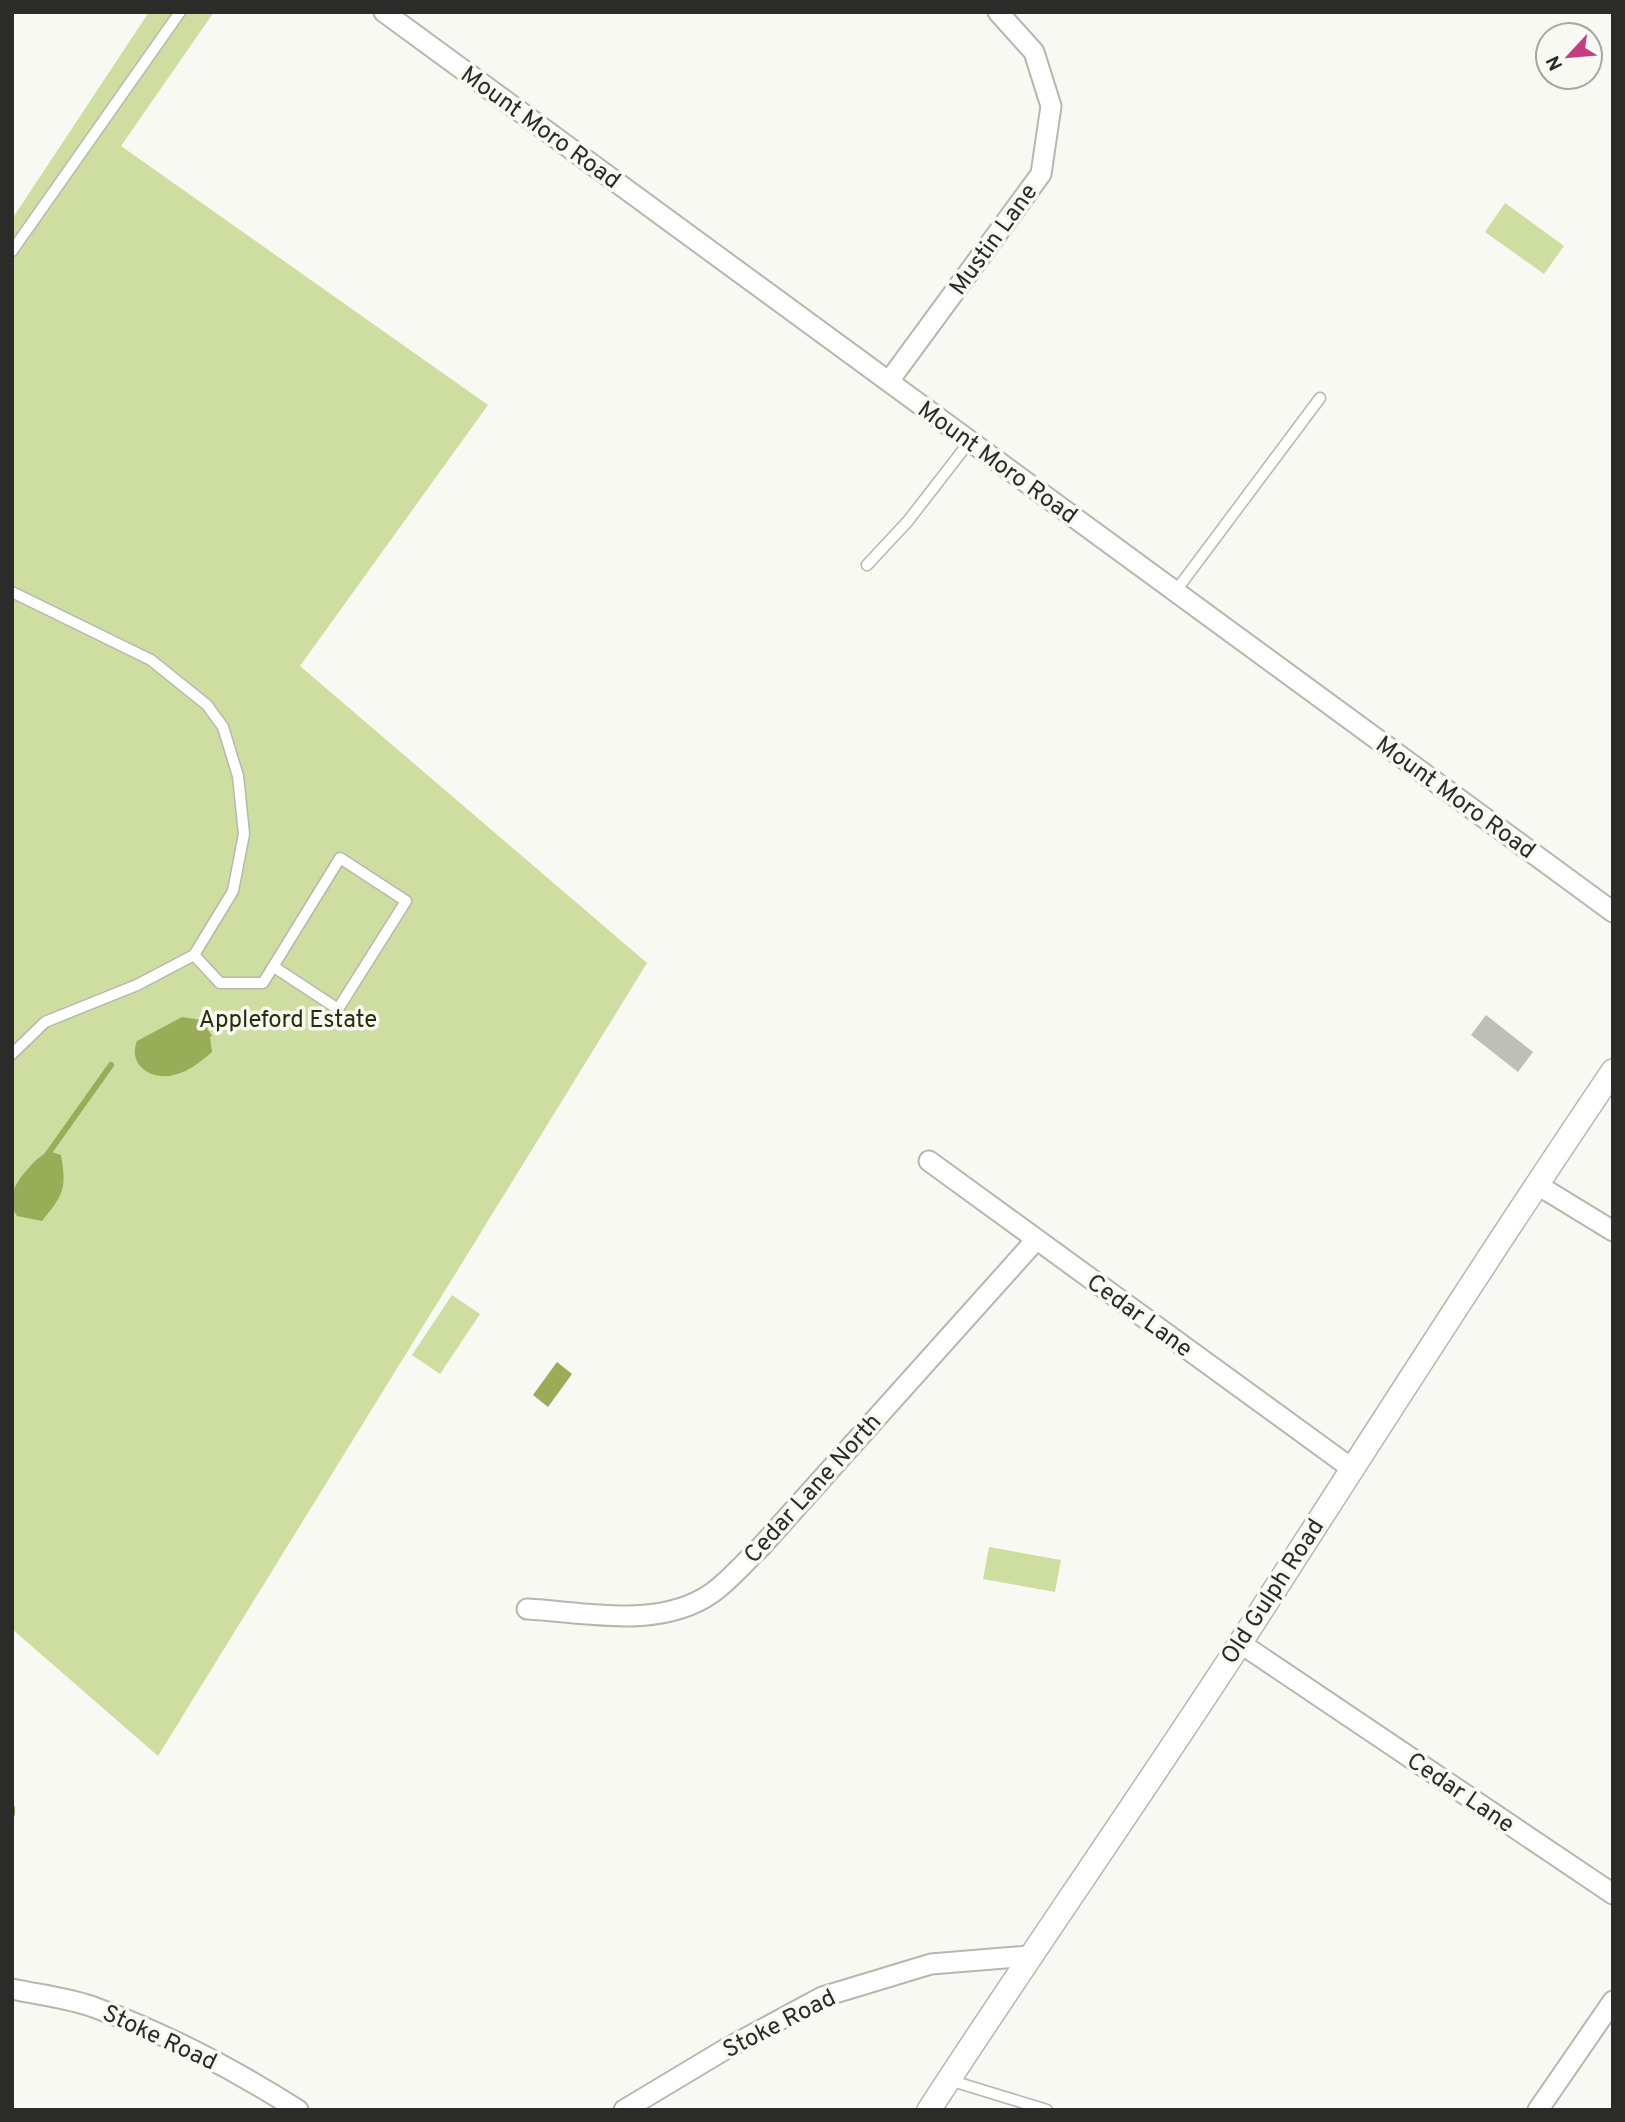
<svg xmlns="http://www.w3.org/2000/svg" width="1625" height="2122" font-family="Overpass,sans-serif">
  <rect width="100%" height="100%" fill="#f7f9f2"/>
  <g fill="#cedea0">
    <path d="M149,12H214L121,146L488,405L300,666L647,963L158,1756L12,1629V219Z"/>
    <path d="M1505,203L1564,246L1544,274L1485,232Z"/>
    <path d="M452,1295L480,1314L440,1374L412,1355Z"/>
    <path d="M989,1547L1061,1560L1055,1592L983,1579Z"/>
  </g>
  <g fill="#99ad58">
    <path d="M182,1017L202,1020L212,1036L210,1037L212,1052C200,1062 190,1071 174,1075C152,1081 127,1065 137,1041Z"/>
    <path d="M49,1151L61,1155C67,1189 63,1195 42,1221L17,1216C13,1210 10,1203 12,1194C16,1180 36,1157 49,1151Z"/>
    <path d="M557,1362L572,1374L548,1407L533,1395Z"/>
  </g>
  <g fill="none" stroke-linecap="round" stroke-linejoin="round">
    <g stroke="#99ad58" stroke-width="6">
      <path d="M45,1158L111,1065"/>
      <path d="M12,1808V1814"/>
    </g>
  </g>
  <path fill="#bdbfb8" d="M1486,1015L1533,1052L1518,1072L1471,1035Z"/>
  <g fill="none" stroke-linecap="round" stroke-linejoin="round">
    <g stroke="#b6b8b0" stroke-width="13">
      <g id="service">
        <path d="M12,251L180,12"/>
        <path d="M867,565L908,521L970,441"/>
        <path d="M12,592L151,660L207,705L223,727L238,776L244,834L233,891L194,955L137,985L45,1022L12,1054"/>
        <path d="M1175,592L1320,398"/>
        <path d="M194,955L220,983H263L340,858L406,901L338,1009L274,967"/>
        <path d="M949,2080L1047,2110"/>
      </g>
    </g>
    <g stroke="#b6b8b0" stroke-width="23">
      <g id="minor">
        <path d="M384,12L1613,912"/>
        <path d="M889,381L1041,174L1051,106L1034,52L998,12"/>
        <path d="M929,1161L1351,1468"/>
        <path d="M1536,1184L1613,1231"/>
        <path d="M527,1609C586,1612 659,1630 712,1593C729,1581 744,1563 759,1549L1036,1240"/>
        <path d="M1240,1643L1613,1894"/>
        <path d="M12,1989C40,1995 70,1998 96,2008C167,2034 235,2070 298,2110"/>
        <path d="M624,2110L724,2050L822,1997L931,1964L1029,1956"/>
        <path d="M1538,2110L1613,2001"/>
      </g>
    </g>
    <g stroke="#b6b8b0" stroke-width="26">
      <path id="tertiary" d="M929,2110C1031,1953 1139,1799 1241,1642C1364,1451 1486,1259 1613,1071"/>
    </g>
    <use href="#service" stroke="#fff" stroke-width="10"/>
    <use href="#minor" stroke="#fff" stroke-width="19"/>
    <use href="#tertiary" stroke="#fff" stroke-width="23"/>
  </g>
  <g text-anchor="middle" stroke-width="7" stroke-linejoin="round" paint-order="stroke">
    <g font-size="24" fill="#2b2c29" stroke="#f7f9f2">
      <text transform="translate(541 127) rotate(36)" y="8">Mount Moro Road</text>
      <text transform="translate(993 239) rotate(-54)" y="8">Mustin Lane</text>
      <text transform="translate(998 462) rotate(36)" y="8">Mount Moro Road</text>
      <text transform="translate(1456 797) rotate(36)" y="8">Mount Moro Road</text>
      <text transform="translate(1140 1315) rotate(36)" y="8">Cedar Lane</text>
      <text transform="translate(812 1488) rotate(-48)" y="8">Cedar Lane North</text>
      <text transform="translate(1272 1591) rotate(-57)" y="8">Old Gulph Road</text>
      <text transform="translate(1461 1792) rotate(34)" y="8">Cedar Lane</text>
      <text transform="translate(779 2023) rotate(-27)" y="8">Stoke Road</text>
      <text transform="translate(160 2037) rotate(25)" y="8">Stoke Road</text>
    </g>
    <g font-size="24" fill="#272f0a" stroke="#f7f9f2">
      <text x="288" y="1027">Appleford Estate</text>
    </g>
  </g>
  <rect width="1625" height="2122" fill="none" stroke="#2b2c29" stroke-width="28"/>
  <g transform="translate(1569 56) rotate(244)"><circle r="33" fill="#f7f9f2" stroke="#a5a7a2" stroke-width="2"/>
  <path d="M0-5L12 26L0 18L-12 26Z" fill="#c43e80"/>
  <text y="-10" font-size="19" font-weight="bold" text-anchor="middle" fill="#2b2c29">N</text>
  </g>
</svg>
